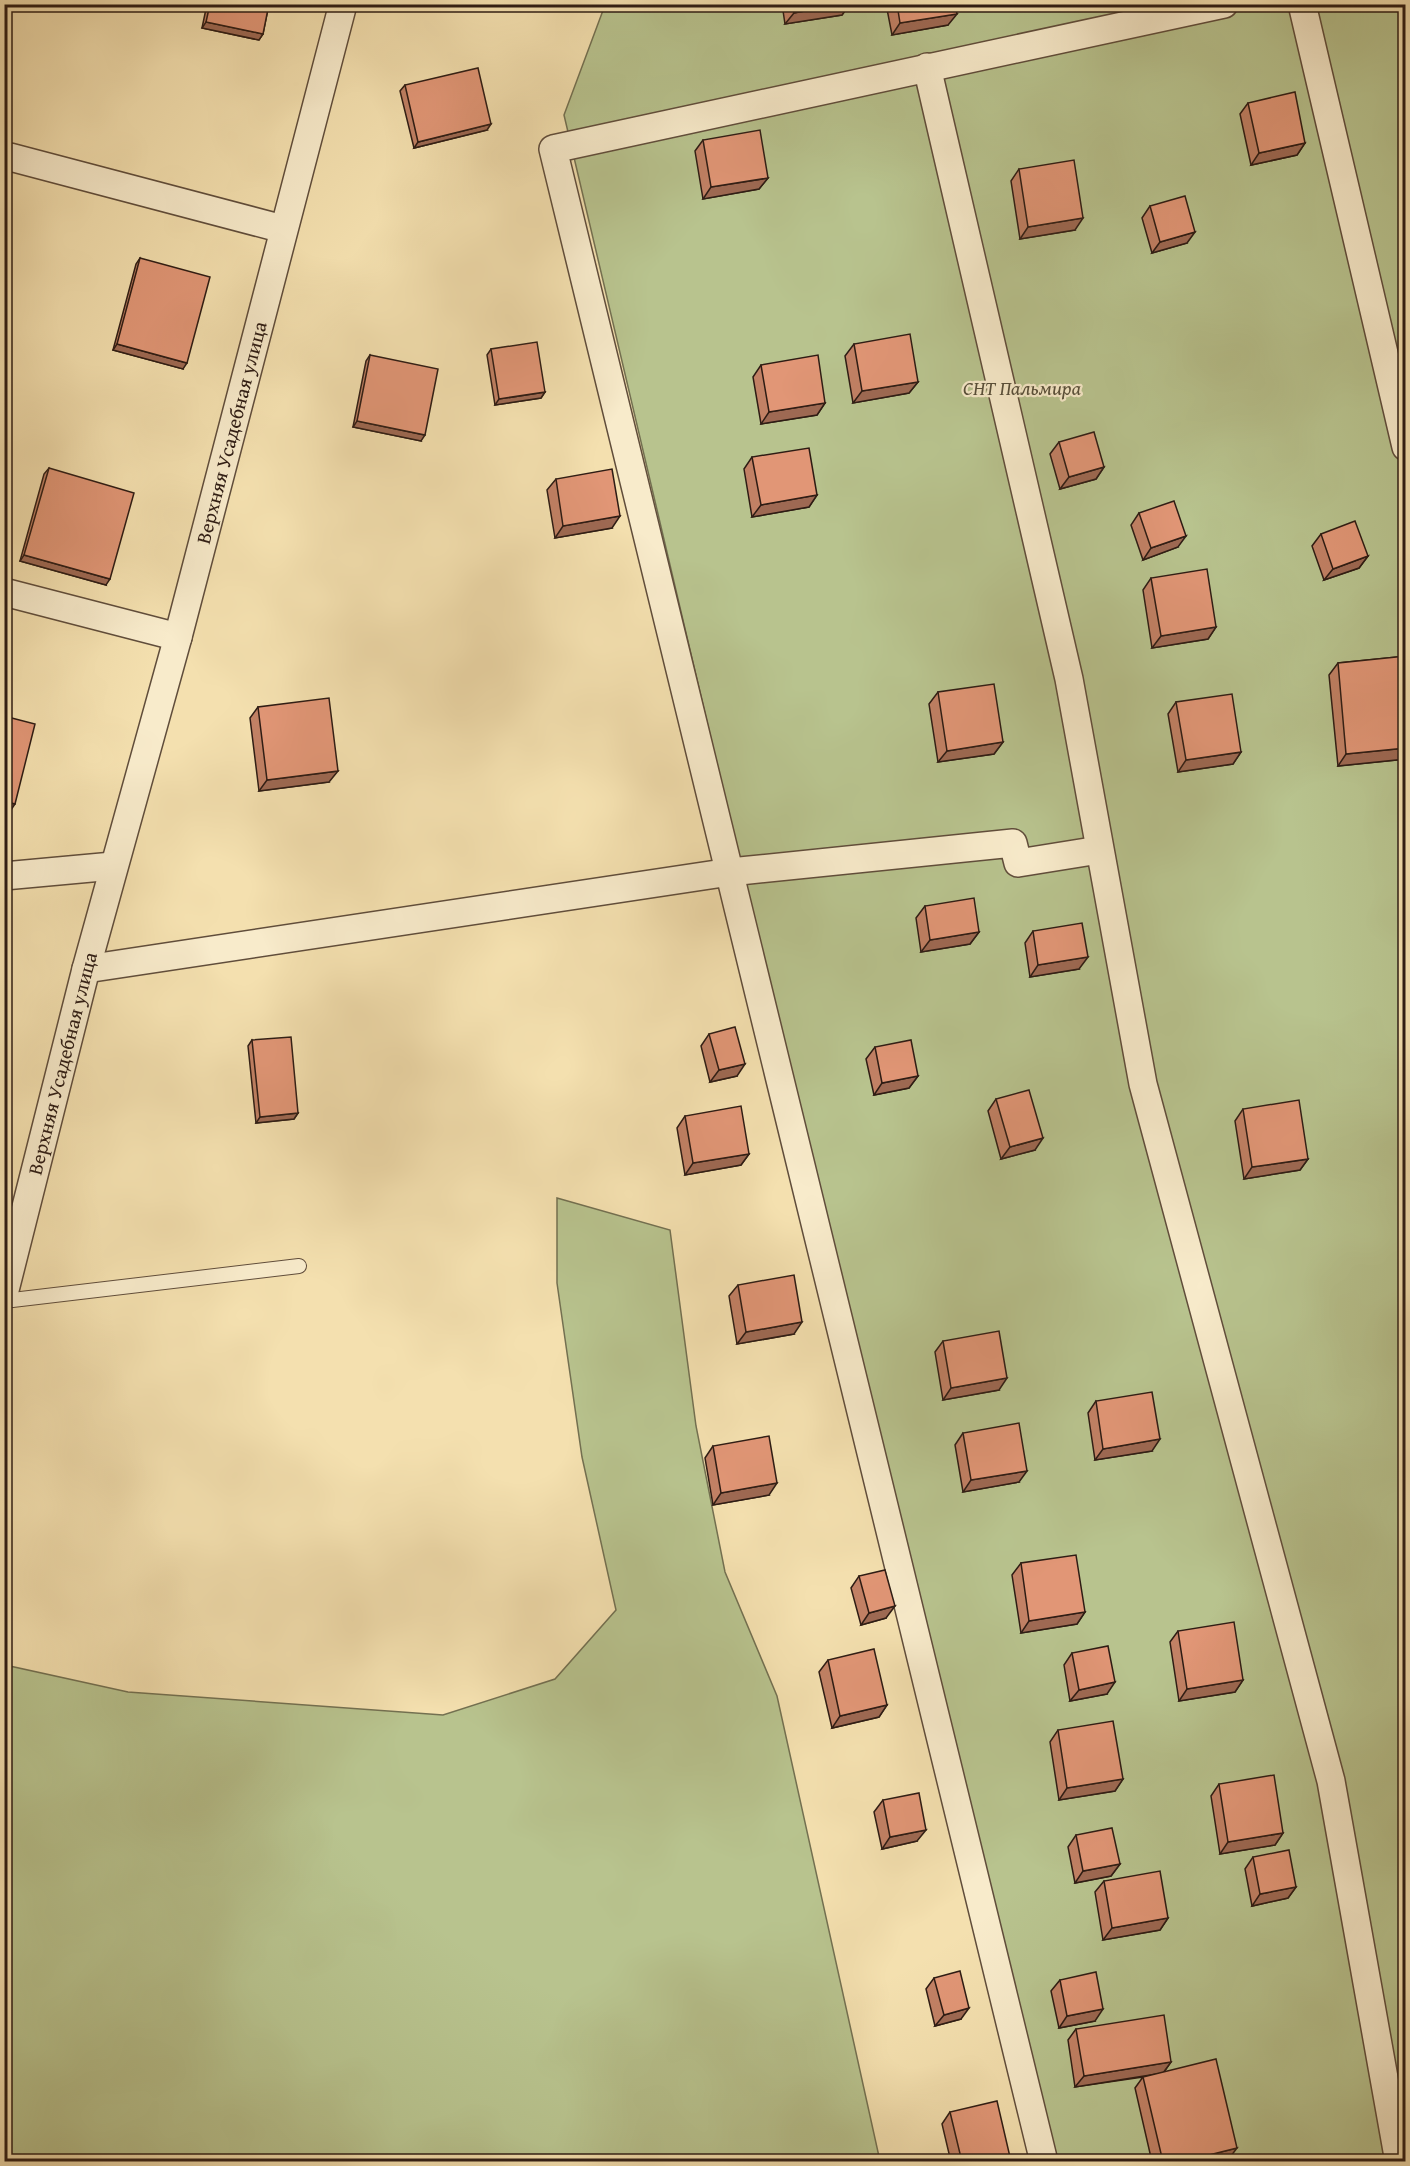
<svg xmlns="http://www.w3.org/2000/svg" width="1410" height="2166" font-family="'Gentium Book Plus',serif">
  <rect width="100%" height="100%" fill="#f4e0af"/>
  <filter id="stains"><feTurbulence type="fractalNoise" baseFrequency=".00333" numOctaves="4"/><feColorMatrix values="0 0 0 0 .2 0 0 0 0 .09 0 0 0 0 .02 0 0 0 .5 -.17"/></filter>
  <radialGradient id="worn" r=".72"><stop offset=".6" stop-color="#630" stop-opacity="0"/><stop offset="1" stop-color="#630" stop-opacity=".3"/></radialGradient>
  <g fill="#b8c38e" stroke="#737051" stroke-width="1.5">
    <path d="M605,5H1405V2161H1046L564,115Z"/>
    <path d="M557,1198L670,1230L696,1426L725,1572L777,1696L880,2161H5V1665L128,1692L443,1715L555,1679L616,1610L582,1457L557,1283Z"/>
  </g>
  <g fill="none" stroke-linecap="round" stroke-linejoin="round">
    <g stroke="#604d3b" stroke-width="16">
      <path id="service" d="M4,1301L299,1266"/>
    </g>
    <g stroke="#604d3b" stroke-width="30">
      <g id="minor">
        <path d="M1302,4L1406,447"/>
        <path d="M927,67L1069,679L1143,1084L1331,1781L1399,2162"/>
        <path d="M10,157L283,229"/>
        <path d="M4,592L178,637"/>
        <path d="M4,876L113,866"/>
        <path d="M86,969L730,872L1013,843L1018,863L1099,850"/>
        <path id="s1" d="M4,1294L86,969L178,637L343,4"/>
        <path d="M1044,2162L553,149L1224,4"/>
      </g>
    </g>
    <use href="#service" stroke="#f8ebcb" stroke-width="14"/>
    <use href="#minor" stroke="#f8ebcb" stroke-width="27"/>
  </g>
  <g fill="#c28165" stroke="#2e1c14" stroke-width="1.5">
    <path d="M207,4H269L263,34L259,40L202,28Z"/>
    <path d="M782,4H850L842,15L785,24Z"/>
    <path d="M886,4H955L948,25L892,35Z"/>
    <path d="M405,85L487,130L414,148L400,91Z"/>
    <path d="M1248,103L1305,143L1297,155L1251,165L1240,114Z"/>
    <path d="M703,140L768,178L759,189L703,199L695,151Z"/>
    <path d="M1019,169L1075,230L1020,239L1011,181Z"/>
    <path d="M1150,206L1187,243L1152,253L1142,218Z"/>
    <path d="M140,258L183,369L113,350L136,264Z"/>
    <path d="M854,344L918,382L909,393L853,403L845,356Z"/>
    <path d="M491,349L545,392L541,398L495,405L487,355Z"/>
    <path d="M370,355L421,441L353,427L366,361Z"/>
    <path d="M761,365L825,403L817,415L761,424L753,377Z"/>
    <path d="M1059,442L1104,467L1096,479L1060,489L1050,454Z"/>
    <path d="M752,457L817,495L809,507L752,517L744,469Z"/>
    <path d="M49,468L106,585L20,561L44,474Z"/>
    <path d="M556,479L612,528L555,538L547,490Z"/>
    <path d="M1139,513L1178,547L1143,560L1131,525Z"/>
    <path d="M1321,534L1368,556L1359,568L1324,580L1312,546Z"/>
    <path d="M1151,578L1216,627L1208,639L1152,648L1143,590Z"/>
    <path d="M1406,656V759L1338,766L1329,675L1338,663Z"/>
    <path d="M938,692L1003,742L994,754L938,762L929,704Z"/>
    <path d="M1176,702L1241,752L1233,764L1178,772L1168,714Z"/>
    <path d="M258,707L329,782L259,791L250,718Z"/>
    <path d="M925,906L979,932L970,944L921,952L916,918Z"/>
    <path d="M1033,931L1079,969L1030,977L1025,943Z"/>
    <path d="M709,1034L737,1076L710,1082L701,1046Z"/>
    <path d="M252,1040L298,1113L294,1119L256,1123L248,1046Z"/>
    <path d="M875,1047L918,1076L909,1088L874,1095L866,1059Z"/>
    <path d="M996,1099L1035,1150L1001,1159L988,1111Z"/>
    <path d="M1243,1109L1308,1159L1300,1170L1244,1179L1235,1121Z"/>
    <path d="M685,1116L749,1154L741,1165L685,1175L677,1128Z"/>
    <path d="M738,1285L794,1334L737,1344L729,1296Z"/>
    <path d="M943,1341L999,1390L943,1400L935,1352Z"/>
    <path d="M1096,1401L1152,1451L1095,1460L1088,1413Z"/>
    <path d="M963,1433L1019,1482L963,1492L955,1445Z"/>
    <path d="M713,1446L769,1495L713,1505L705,1458Z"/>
    <path d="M1021,1563L1085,1612L1077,1624L1021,1633L1012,1575Z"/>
    <path d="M859,1576L886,1618L861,1625L851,1588Z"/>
    <path d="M1178,1631L1243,1680L1235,1692L1179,1701L1170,1642Z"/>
    <path d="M1072,1653L1107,1694L1070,1701L1064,1665Z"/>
    <path d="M828,1660L887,1705L879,1717L832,1728L819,1672Z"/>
    <path d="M1058,1730L1123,1779L1115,1791L1059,1800L1050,1742Z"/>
    <path d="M1219,1784L1283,1833L1275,1845L1220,1854L1211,1796Z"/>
    <path d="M883,1800L917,1841L882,1849L874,1812Z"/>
    <path d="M1076,1835L1120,1864L1111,1876L1075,1883L1068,1847Z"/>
    <path d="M1253,1857L1296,1887L1288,1898L1252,1906L1245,1869Z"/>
    <path d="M1104,1881L1168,1918L1160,1930L1103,1940L1095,1892Z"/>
    <path d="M934,1978L961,2019L935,2026L926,1989Z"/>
    <path d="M1060,1980L1095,2021L1059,2028L1051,1991Z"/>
    <path d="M1076,2029L1171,2062L1164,2072L1228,2160L1223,2162H1152L1135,2088L1143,2077L1075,2087L1068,2040Z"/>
    <path d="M950,2112L1006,2162H951L942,2124Z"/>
  </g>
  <g fill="#9e6953" stroke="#2e1c14" stroke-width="1.5">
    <path d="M844,4H850L842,15L785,24L794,13Z"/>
    <path d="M957,14L948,25L892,35L900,23Z"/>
    <path d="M206,22L263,34L259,40L202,28Z"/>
    <path d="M491,124L487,130L414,148L418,142Z"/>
    <path d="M1305,143L1297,155L1251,165L1259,153Z"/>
    <path d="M768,178L759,189L703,199L711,187Z"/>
    <path d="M1083,218L1075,230L1020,239L1028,227Z"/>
    <path d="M1195,232L1187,243L1152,253L1160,242Z"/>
    <path d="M117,344L187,363L183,369L113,350Z"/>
    <path d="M918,382L909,393L853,403L862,391Z"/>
    <path d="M545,392L541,398L495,405L499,399Z"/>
    <path d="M825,403L817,415L761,424L769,412Z"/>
    <path d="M357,421L425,435L421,441L353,427Z"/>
    <path d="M1104,467L1096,479L1060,489L1069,477Z"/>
    <path d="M817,495L809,507L752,517L761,505Z"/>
    <path d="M620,516L612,528L555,538L563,526Z"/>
    <path d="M1186,536L1178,547L1143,560L1151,548Z"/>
    <path d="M24,555L110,579L106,585L20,561Z"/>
    <path d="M1368,556L1359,568L1324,580L1333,569Z"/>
    <path d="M1216,627L1208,639L1152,648L1161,636Z"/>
    <path d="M1003,742L994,754L938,762L947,751Z"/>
    <path d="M1406,748V759L1338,766L1346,754Z"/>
    <path d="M1241,752L1233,764L1178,772L1186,760Z"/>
    <path d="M338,771L329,782L259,791L267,780Z"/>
    <path d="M4,801L15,804L11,810L4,808Z"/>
    <path d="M979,932L970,944L921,952L930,940Z"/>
    <path d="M1088,957L1079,969L1030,977L1038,965Z"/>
    <path d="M745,1064L737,1076L710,1082L719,1070Z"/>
    <path d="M918,1076L909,1088L874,1095L882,1083Z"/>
    <path d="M298,1113L294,1119L256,1123L260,1117Z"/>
    <path d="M1043,1138L1035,1150L1001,1159L1010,1147Z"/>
    <path d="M749,1154L741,1165L685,1175L693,1163Z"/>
    <path d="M1308,1159L1300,1170L1244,1179L1252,1167Z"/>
    <path d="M802,1322L794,1334L737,1344L746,1332Z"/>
    <path d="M1007,1378L999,1390L943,1400L951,1388Z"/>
    <path d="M1160,1439L1152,1451L1095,1460L1103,1449Z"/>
    <path d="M1027,1471L1019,1482L963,1492L971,1480Z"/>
    <path d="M777,1483L769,1495L713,1505L721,1493Z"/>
    <path d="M895,1606L886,1618L861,1625L869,1613Z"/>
    <path d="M1085,1612L1077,1624L1021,1633L1029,1621Z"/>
    <path d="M1243,1680L1235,1692L1179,1701L1187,1689Z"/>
    <path d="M1115,1682L1107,1694L1070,1701L1079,1690Z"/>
    <path d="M887,1705L879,1717L832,1728L840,1716Z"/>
    <path d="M1123,1779L1115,1791L1059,1800L1067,1788Z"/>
    <path d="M926,1830L917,1841L882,1849L890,1837Z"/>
    <path d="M1283,1833L1275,1845L1220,1854L1228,1842Z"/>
    <path d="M1120,1864L1111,1876L1075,1883L1083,1871Z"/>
    <path d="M1296,1887L1288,1898L1252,1906L1260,1894Z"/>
    <path d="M1168,1918L1160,1930L1103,1940L1112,1928Z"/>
    <path d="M969,2008L961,2019L935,2026L944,2015Z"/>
    <path d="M1103,2009L1095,2021L1059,2028L1067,2016Z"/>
    <path d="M1171,2062L1163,2073L1075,2087L1084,2076Z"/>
    <path d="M1237,2148L1228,2160L1223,2162H1181Z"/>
    <path d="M1010,2157L1006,2162H991Z"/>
  </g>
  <g fill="#e19676" stroke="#2e1c14" stroke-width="1.5">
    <path d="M210,4H269L263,34L206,22Z"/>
    <path d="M792,4H844L794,13Z"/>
    <path d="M897,4H955L957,14L900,23Z"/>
    <path d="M478,68L491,124L418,142L405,85Z"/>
    <path d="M1295,92L1305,143L1259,153L1248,103Z"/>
    <path d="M760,130L768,178L711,187L703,140Z"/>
    <path d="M1074,160L1083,218L1028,227L1019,169Z"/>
    <path d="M1185,196L1195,232L1160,242L1150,206Z"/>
    <path d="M140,258L210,277L187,363L117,344Z"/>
    <path d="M910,334L918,382L862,391L854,344Z"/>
    <path d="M537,342L545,392L499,399L491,349Z"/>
    <path d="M370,355L438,369L425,435L357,421Z"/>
    <path d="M818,355L825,403L769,412L761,365Z"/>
    <path d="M1094,432L1104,467L1069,477L1059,442Z"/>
    <path d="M809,448L817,495L761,505L752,457Z"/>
    <path d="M49,468L134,493L110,579L24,555Z"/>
    <path d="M612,469L620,516L563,526L556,479Z"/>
    <path d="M1174,501L1186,536L1151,548L1139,513Z"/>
    <path d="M1355,521L1368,556L1333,569L1321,534Z"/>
    <path d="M1207,569L1216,627L1161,636L1151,578Z"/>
    <path d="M1406,656V748L1346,754L1338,663Z"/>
    <path d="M994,684L1003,742L947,751L938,692Z"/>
    <path d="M1232,694L1241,752L1186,760L1176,702Z"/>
    <path d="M329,698L338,771L267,780L258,707Z"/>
    <path d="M4,716L35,724L15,804L4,801Z"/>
    <path d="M974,898L979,932L930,940L925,906Z"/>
    <path d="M1082,923L1088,957L1038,965L1033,931Z"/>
    <path d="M735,1027L745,1064L719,1070L709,1034Z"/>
    <path d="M291,1037L298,1113L260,1117L252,1040Z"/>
    <path d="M911,1040L918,1076L882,1083L875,1047Z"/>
    <path d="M1029,1090L1043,1138L1010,1147L996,1099Z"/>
    <path d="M1299,1100L1308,1159L1252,1167L1243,1109Z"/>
    <path d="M741,1106L749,1154L693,1163L685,1116Z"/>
    <path d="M794,1275L802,1322L746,1332L738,1285Z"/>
    <path d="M999,1331L1007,1378L951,1388L943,1341Z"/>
    <path d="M1152,1392L1160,1439L1103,1449L1096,1401Z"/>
    <path d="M1019,1423L1027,1471L971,1480L963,1433Z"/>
    <path d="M769,1436L777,1483L721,1493L713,1446Z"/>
    <path d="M1076,1555L1085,1612L1029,1621L1021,1563Z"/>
    <path d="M885,1570L895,1606L869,1613L859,1576Z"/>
    <path d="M1234,1622L1243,1680L1187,1689L1178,1631Z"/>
    <path d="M1108,1646L1115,1682L1079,1690L1072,1653Z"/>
    <path d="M874,1649L887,1705L840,1716L828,1660Z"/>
    <path d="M1113,1721L1123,1779L1067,1788L1058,1730Z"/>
    <path d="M1274,1775L1283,1833L1228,1842L1219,1784Z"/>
    <path d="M919,1793L926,1830L890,1837L883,1800Z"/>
    <path d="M1112,1828L1120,1864L1083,1871L1076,1835Z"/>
    <path d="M1289,1850L1296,1887L1260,1894L1253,1857Z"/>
    <path d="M1160,1871L1168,1918L1112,1928L1104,1881Z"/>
    <path d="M960,1971L969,2008L944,2015L934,1978Z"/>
    <path d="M1096,1972L1103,2009L1067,2016L1060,1980Z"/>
    <path d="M1164,2015L1171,2062L1084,2076L1076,2029Z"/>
    <path d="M1216,2059L1237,2148L1181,2162H1163L1143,2077Z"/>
    <path d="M997,2101L1010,2157L991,2162H962L950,2112Z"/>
  </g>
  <g text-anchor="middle" stroke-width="4.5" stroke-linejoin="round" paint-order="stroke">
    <g font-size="20" font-style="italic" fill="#574e39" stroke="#f8ebcb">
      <text x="1022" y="395">СНТ Пальмира</text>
    </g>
    <g font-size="20" fill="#2e1c14" stroke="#f8ebcb">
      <text dy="7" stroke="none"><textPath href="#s1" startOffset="891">Верхняя Усадебная улица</textPath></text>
      <text dy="7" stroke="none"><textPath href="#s1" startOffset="238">Верхняя Усадебная улица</textPath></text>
    </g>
  </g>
  <rect width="1410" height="2166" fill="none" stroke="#f4e0af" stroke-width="24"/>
  <rect x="6" y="6" width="1398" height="2154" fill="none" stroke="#2e1c14" stroke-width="3"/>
  <rect x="12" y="12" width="1386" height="2142" fill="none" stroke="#2e1c14" stroke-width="1.5"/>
  <rect width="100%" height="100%" filter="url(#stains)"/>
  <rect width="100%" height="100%" fill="url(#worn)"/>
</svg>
